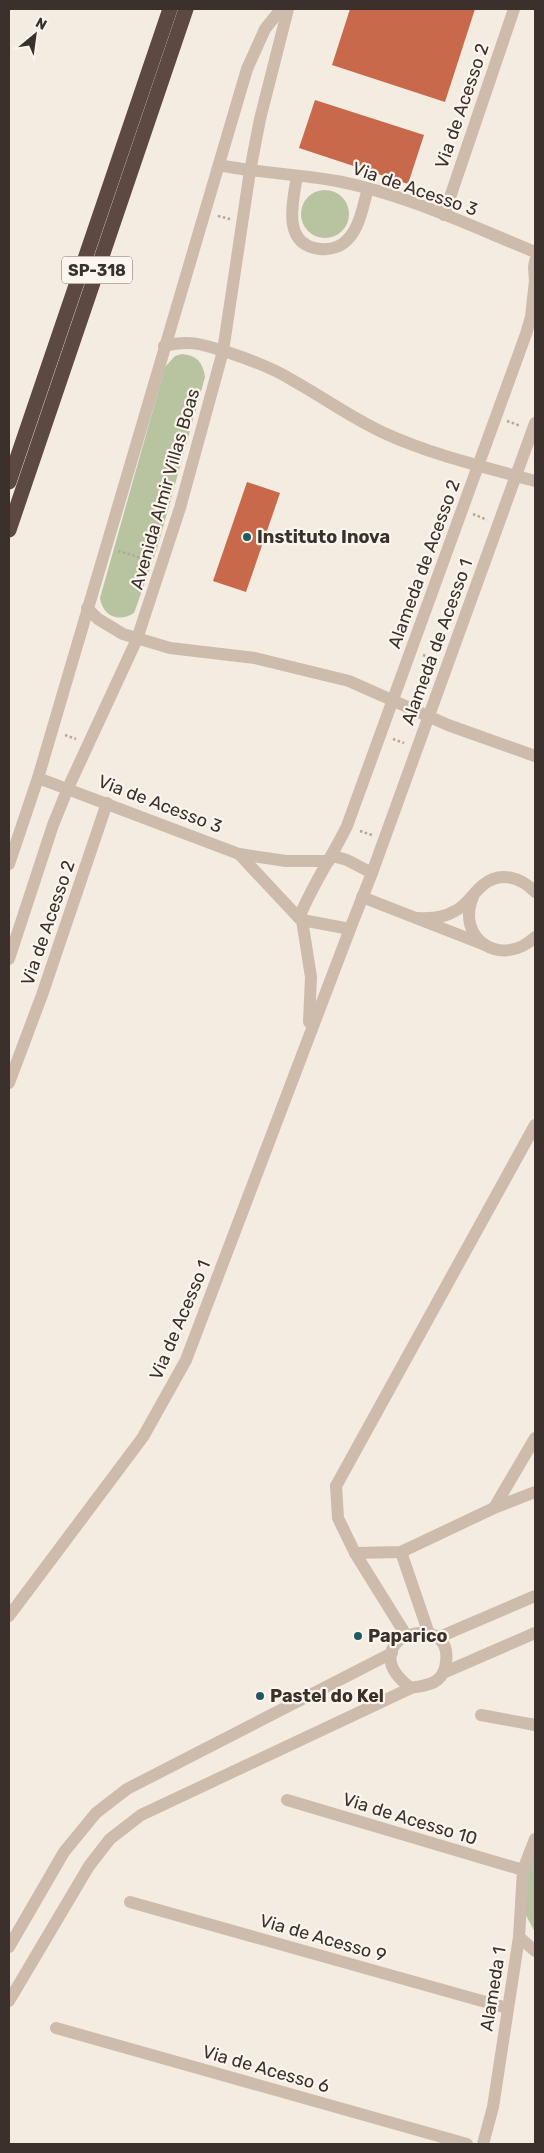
<svg xmlns="http://www.w3.org/2000/svg" width="544" height="2153" font-family="Rubik,sans-serif">
  <rect width="100%" height="100%" fill="#f4ebe1"/>
  <g fill="#b8c4a0">
    <circle cx="325" cy="214" r="24"/>
    <path d="M182,354C196,355 203,362 205,377L157,549L134,613C118,623 103,616 100,598L165,367L175,356Z"/>
    <path d="M535,1851V1932L524,1912L529,1869Z"/>
  </g>
  <g fill="#c8694b">
    <path d="M350,9H475L445,102L332,65Z"/>
    <path d="M315,100L424,135L408,184L299,148Z"/>
    <path d="M247,482L280,493L246,592L213,581Z"/>
  </g>
  <g fill="none" stroke-linecap="round" stroke-linejoin="round">
    <g stroke="#b9a596" stroke-width="2.5" stroke-dasharray="2.5 2.5" stroke-linecap="butt">
      <path d="M218,216L230,219"/>
      <path d="M507,421L521,426"/>
      <path d="M473,514L487,520"/>
      <path d="M118,551L149,560"/>
      <path d="M423,655L435,660"/>
      <path d="M65,735L76,739"/>
      <path d="M393,739L404,743"/>
      <path d="M360,831L372,835"/>
    </g>
    <g stroke="#cdbbac" stroke-width="12">
      <path d="M219,165C258,173 298,174 337,181C405,194 471,226 535,252"/>
      <path d="M297,176C293,201 281,245 320,249C330,250 341,247 348,239C360,227 363,205 368,189"/>
      <path d="M444,215L514,9"/>
      <path d="M535,261L534,267L535,281"/>
      <path d="M164,346C191,339 204,345 230,353C251,360 273,368 292,380C323,397 351,418 384,433C432,455 484,467 535,481"/>
      <path d="M87,608L98,619L123,634L170,648L255,658L349,681L448,725L535,756"/>
      <path d="M38,778L239,854L286,861H329"/>
      <path d="M239,854L299,918"/>
      <path d="M333,856L347,860L372,873L350,929L302,920L299,918C312,885 332,857 347,826L526,334L531,317L535,281"/>
      <path d="M9,864L38,778L247,69L265,29L281,9"/>
      <path d="M372,873L535,423"/>
      <path d="M362,897L485,945"/>
      <path d="M473,897C455,939 502,969 535,937"/>
      <path d="M417,918C431,919 443,918 455,911C467,905 473,893 483,885C500,870 522,878 535,892"/>
      <path d="M302,920L311,977L309,1022"/>
      <path d="M9,959L53,825L68,788L137,639L180,508L223,351L250,171L260,119L288,9"/>
      <path d="M9,1083L42,995L107,803"/>
      <path d="M494,1508L535,1438"/>
      <path d="M401,1552L429,1634"/>
      <path d="M355,1553L401,1552L494,1508L535,1492"/>
      <path d="M9,1616L143,1437L186,1360L350,929"/>
      <path d="M406,1635L355,1553L338,1518L336,1486L535,1125"/>
      <path d="M437,1638L535,1596"/>
      <path d="M443,1673L535,1633"/>
      <path d="M481,1715L535,1725"/>
      <path d="M287,1800L523,1870"/>
      <path d="M130,1902L507,2008"/>
      <path d="M519,1937L535,1951"/>
      <path d="M9,1947L64,1852L96,1813L127,1789L392,1653"/>
      <path d="M9,2001L89,1866L110,1839L141,1815L411,1688C426,1685 440,1685 445,1668C460,1603 345,1639 411,1688"/>
      <path d="M56,2028L467,2144"/>
      <path d="M483,2144L493,2107L519,1937L523,1870L535,1839"/>
    </g>
    <g stroke="#5c4a42" stroke-width="15">
      <path d="M9,482L170,9"/>
      <path d="M9,530L186,9"/>
    </g>
  </g>
  <g fill="#1f5a5e" stroke="#fbf5ee" stroke-width="2">
    <circle cx="247" cy="537" r="5"/>
    <circle cx="358" cy="1636" r="5"/>
    <circle cx="260" cy="1696" r="5"/>
  </g>
  <g text-anchor="middle" stroke-width="4.5" stroke-linejoin="round" paint-order="stroke">
    <rect fill="#fbf5ee" stroke="#756b66" stroke-width="1" x="62" y="256.5" width="70" height="27" rx="4"/>
    <g font-size="16" font-weight="bold" fill="#3b302b">
      <text x="97" y="276">SP-318</text>
    </g>
    <g font-size="18" fill="#3b302b" stroke="#fbf5ee">
      <text transform="translate(462 106) rotate(-71)" y="6">Via de Acesso 2</text>
      <text transform="translate(415 189) rotate(19)" y="6">Via de Acesso 3</text>
      <text transform="translate(165 489) rotate(-74)" y="6">Avenida Almir Villas Boas</text>
      <text transform="translate(424 564) rotate(-70)" y="6">Alameda de Acesso 2</text>
      <text transform="translate(437 642) rotate(-70)" y="6">Alameda de Acesso 1</text>
      <text transform="translate(160 804) rotate(21)" y="6">Via de Acesso 3</text>
      <text transform="translate(48 923) rotate(-71)" y="6">Via de Acesso 2</text>
      <text transform="translate(180 1320) rotate(-67)" y="6">Via de Acesso 1</text>
      <text transform="translate(410 1819) rotate(17)" y="6">Via de Acesso 10</text>
      <text transform="translate(323 1938) rotate(16)" y="6">Via de Acesso 9</text>
      <text transform="translate(493 1989) rotate(-81)" y="6">Alameda 1</text>
      <text transform="translate(266 2069) rotate(16)" y="6">Via de Acesso 6</text>
    </g>
    <g font-size="18" font-weight="bold" fill="#3b302b" stroke="#fbf5ee" text-anchor="start">
      <text x="257" y="543">Instituto Inova</text>
      <text x="368" y="1642">Paparico</text>
      <text x="270" y="1702">Pastel do Kel</text>
    </g>
  </g>
  <rect width="544" height="2153" fill="none" stroke="#3b302b" stroke-width="20"/>
  <g transform="translate(35 35) rotate(29)" stroke="#fbf5ee" stroke-width="4" paint-order="stroke">
  <path d="M0-4L9 19L0 12L-9 19Z" fill="#3b302b"/>
  <text y="-8" font-size="14" font-weight="bold" text-anchor="middle" fill="#3b302b">N</text>
  </g>
</svg>
